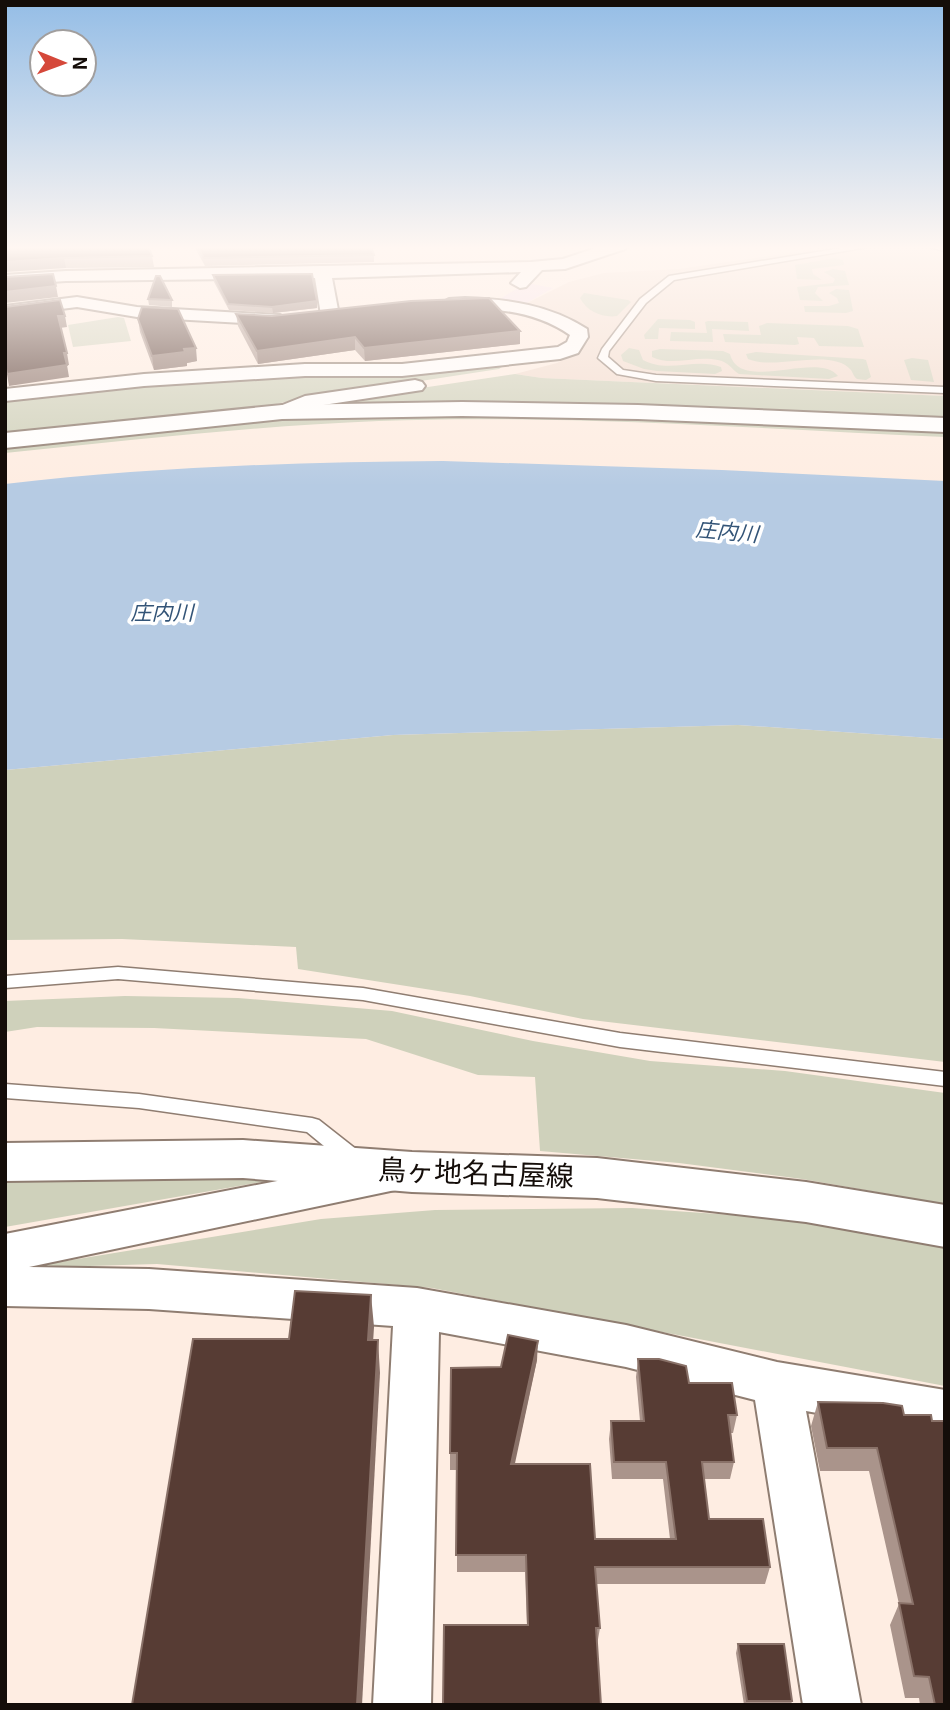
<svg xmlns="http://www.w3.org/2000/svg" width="950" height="1710" font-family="Georgia,'Noto Sans JP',serif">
  <rect width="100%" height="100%" fill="#feede2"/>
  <path fill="#f7dfeb" d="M526,283L553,288L523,305L500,299Z"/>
  <path fill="#f2dccf" d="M838,246H945V396L542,378L515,374L557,363L580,352L589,340L590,331L574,321L523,305L569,282L604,273L679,269Z"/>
  <g fill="#cfd1bb">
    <path d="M835,258L843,260L844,265L812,269L813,274L822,280L797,279L795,265Z"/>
    <path d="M833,269L845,271L849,285L818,287L815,293L823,301L800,300L797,287L833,283L835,279L824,272Z"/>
    <path d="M836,289L849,290L853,311L846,313L805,312L804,306H829L839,303L837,298L829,293Z"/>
    <path d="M584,293L628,300L631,302L617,316C603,318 587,312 580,298Z"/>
    <path d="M118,317L124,318L131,341L73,347L68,325Z"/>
    <path d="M658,319L690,320L695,322V329L659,328L658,339H645L644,335Z"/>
    <path d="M708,321L748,322L749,331L712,329L713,342L670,341L671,332L707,333L705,322Z"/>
    <path d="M767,323L848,326L858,329L864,347L819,346L814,338L797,337L799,344L795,345L725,342L723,334L761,335L759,326Z"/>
    <path d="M629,348L639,350L643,360C669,374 695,357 721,367L722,371L715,374L657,371L644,369L623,361L621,355Z"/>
    <path d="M660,349L723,351L730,354C740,394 818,350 838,376L829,379L739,374C732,370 729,362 718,360C695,355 673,367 652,357V351Z"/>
    <path d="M756,352L863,359L866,360L871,377L866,380L857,379C854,377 853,373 851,370C831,347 775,371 748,359L746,354Z"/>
    <path d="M912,358L928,360L934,382L911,380L904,360Z"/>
    <path d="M506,364L499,369L290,401L250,410L5,436V399L143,382Z"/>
    <path d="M515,374L542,378L945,396V418L500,403L343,405L341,400Z"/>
    <path d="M572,415L945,431V437C757,429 567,414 379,421C254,426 130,440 5,453V448L286,420L385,416Z"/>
    <path d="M738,725L945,739V1062L583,1019L470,996L298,969L296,947L122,939L5,940V770L393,735Z"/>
    <path d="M125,996L238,998L392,1011L533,1041L650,1061L785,1071L945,1093V1204L802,1179L679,1163L540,1151L535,1077L478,1075L366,1039L154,1028L37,1027L5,1032V1001Z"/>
    <path d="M145,1173L285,1178L5,1227V1180Z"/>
    <path d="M632,1208L791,1219L945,1245V1386L432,1288L157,1264L23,1268L321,1219L435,1210Z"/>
  </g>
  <path fill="#b6cbe3" d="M443,461L722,470L945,481V739L738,725L393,735L5,770V484C151,467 297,462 443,461Z"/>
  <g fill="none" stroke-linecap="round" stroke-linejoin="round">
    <g stroke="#8f7d71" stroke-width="3">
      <g id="lane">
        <path d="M854,246H874L674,280L646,303L609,351L608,357L623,370L656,375L945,387V393L656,381L617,374L598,358L602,349L640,299L669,276Z"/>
        <path d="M924,246L945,247V251Z"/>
        <path d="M118,967L363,988L620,1033L945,1072V1086L620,1047L363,1000L118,979L5,988V976Z"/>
        <path d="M5,1084L139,1094L312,1118L319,1120L361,1153L364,1159L361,1165L354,1167L347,1165L307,1132L139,1108L5,1098Z"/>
      </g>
    </g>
    <g stroke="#8f7d71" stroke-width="4">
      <g id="street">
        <path d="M602,246H627L625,249L565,269L542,270L526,287L520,288L511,283L521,272L332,278L339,315L330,320L321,315L315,278L66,281L5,285V275L66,271L531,262L563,259Z"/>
        <path d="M77,297L137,307L280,315L289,320L280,325L137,317L77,307L5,316V306Z"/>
        <path d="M465,298C508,299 550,305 587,329L588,337L578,353L560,359L402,376H305L144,386L5,401V389L144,374L305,364H402L558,347L567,342L570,335C544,317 513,310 482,309C470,308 449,314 440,304L449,299Z"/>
        <path d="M415,380L422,382L425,386L422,390L310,407L282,418L275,416L272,412L275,408L305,396Z"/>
        <path d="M385,1160L400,1165L406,1177L400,1189L29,1267L149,1269L417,1288L626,1325L777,1362L945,1390V1436L806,1411L861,1705H803L755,1400L626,1367L439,1332L431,1705H373L393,1326L149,1309L5,1306V1234Z"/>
      </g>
    </g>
    <g stroke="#8f7d71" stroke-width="4">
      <g id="secondary">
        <path d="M462,402L638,405L945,418V432L638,419L462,416L282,419L5,448V433L282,405Z"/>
        <path d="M243,1140L412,1152L597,1158L806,1182L945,1205V1247L806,1222L597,1198L412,1192L243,1178L5,1181V1143Z"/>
      </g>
    </g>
    <use href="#lane" fill="#fff" fill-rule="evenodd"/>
    <use href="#street" fill="#fff" fill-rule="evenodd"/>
    <use href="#secondary" fill="#fff" fill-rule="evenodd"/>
  </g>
  <g fill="#aa948b">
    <path d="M5,246L152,256L154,267L66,268Z"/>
    <path d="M194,246H371L374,255V262L205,266Z"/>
    <path d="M213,275L317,301V308L273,313L229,310L214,282Z"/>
    <path d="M148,299L172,300V307L149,305Z"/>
    <path d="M236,314L520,331V344L365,361L355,350L258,364L238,326Z"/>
    <path d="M138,319L197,361L187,363V366L154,370L140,332Z"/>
    <path d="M638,1359L689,1383L737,1415L733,1433H731L734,1462L730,1479H704L709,1519L770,1567L765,1584H596L600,1628L597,1645L527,1625L525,1572H457V1470H450V1453L501,1367L537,1360L514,1464L595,1539H670L663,1479H612L609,1439L611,1421H640L636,1377Z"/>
    <path d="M818,1402L883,1403L945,1705H920L919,1698H905L890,1625L899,1604L869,1471H820L811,1426Z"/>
    <path d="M738,1644L792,1701L791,1705H744L736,1653Z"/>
  </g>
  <g fill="#897168">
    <path d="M64,258L66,268L5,272V262Z"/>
    <path d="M56,286L58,297L5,303V292Z"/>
    <path d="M317,301V308L273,313L272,307Z"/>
    <path d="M58,316H65L67,327L60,328Z"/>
    <path d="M520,331V344L365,361L364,348Z"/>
    <path d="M355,337V350L258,364L257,351Z"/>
    <path d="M196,348L197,361L187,363V366L154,370L152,356L184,349Z"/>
    <path d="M64,353H67L69,365H66Z"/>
    <path d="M67,365L69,377L9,386L7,374Z"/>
    <path d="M371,1295L374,1327L371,1373L368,1340Z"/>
    <path d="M378,1340L380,1373L362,1705H357Z"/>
    <path d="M538,1341L537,1360L511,1482V1464Z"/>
  </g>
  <g fill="#573c34" stroke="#897168" stroke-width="2">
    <path d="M5,246H148L152,256L64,258L5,262Z"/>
    <path d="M197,246H371L374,255L204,258Z"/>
    <path d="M53,274L56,286L5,292V277Z"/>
    <path d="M312,274L317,301L272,307L228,304L213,275Z"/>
    <path d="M156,276H160L172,300L148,299Z"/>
    <path d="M489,298L520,331L364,348L355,337L257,351L236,314L272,316L411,301Z"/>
    <path d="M60,300L65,316H58L67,353H64L67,365L7,374L5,364V307Z"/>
    <path d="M142,307L178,309L196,348L184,349L185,352L152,356L138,319Z"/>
    <path d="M295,1291L371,1295L368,1340H378L357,1705H132L193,1339H289Z"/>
    <path d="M508,1335L538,1341L511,1464H590L595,1539H676L666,1462H614L611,1421H644L638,1359H659L686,1366L689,1383H732L737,1415H728L734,1462H702L709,1519H763L770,1567H595L600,1628H596L601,1705H443L444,1625H528L526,1555H456L457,1453H450L451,1368L501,1367Z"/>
    <path d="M818,1402L883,1403L902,1406L904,1415H931L932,1421H945V1705H935L929,1677L914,1676L899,1603L913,1604L877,1448H827Z"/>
    <path d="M738,1644H784L792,1701H747Z"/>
  </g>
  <linearGradient id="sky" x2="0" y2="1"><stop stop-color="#94bde6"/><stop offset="0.51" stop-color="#fff7f2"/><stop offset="1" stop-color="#fff7f2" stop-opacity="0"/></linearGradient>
  <rect width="950" height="486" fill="url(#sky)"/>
  <g text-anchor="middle" stroke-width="7" stroke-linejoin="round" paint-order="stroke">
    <g font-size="21" font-style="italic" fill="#335477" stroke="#fff">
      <text transform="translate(727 532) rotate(5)" y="7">庄内川</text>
      <text x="162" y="620">庄内川</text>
    </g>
    <g font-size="28" fill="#140d09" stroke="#fff">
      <text transform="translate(476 1173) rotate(2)" y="10">鳥ヶ地名古屋線</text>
    </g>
  </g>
  <rect width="950" height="1710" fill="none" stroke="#140d09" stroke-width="14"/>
  <g transform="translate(63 63) rotate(91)"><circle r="33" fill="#ffffff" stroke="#a19e9d" stroke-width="2"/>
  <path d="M0-5L12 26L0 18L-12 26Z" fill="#d5483a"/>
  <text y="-10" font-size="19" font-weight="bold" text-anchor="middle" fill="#140d09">N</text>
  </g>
</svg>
